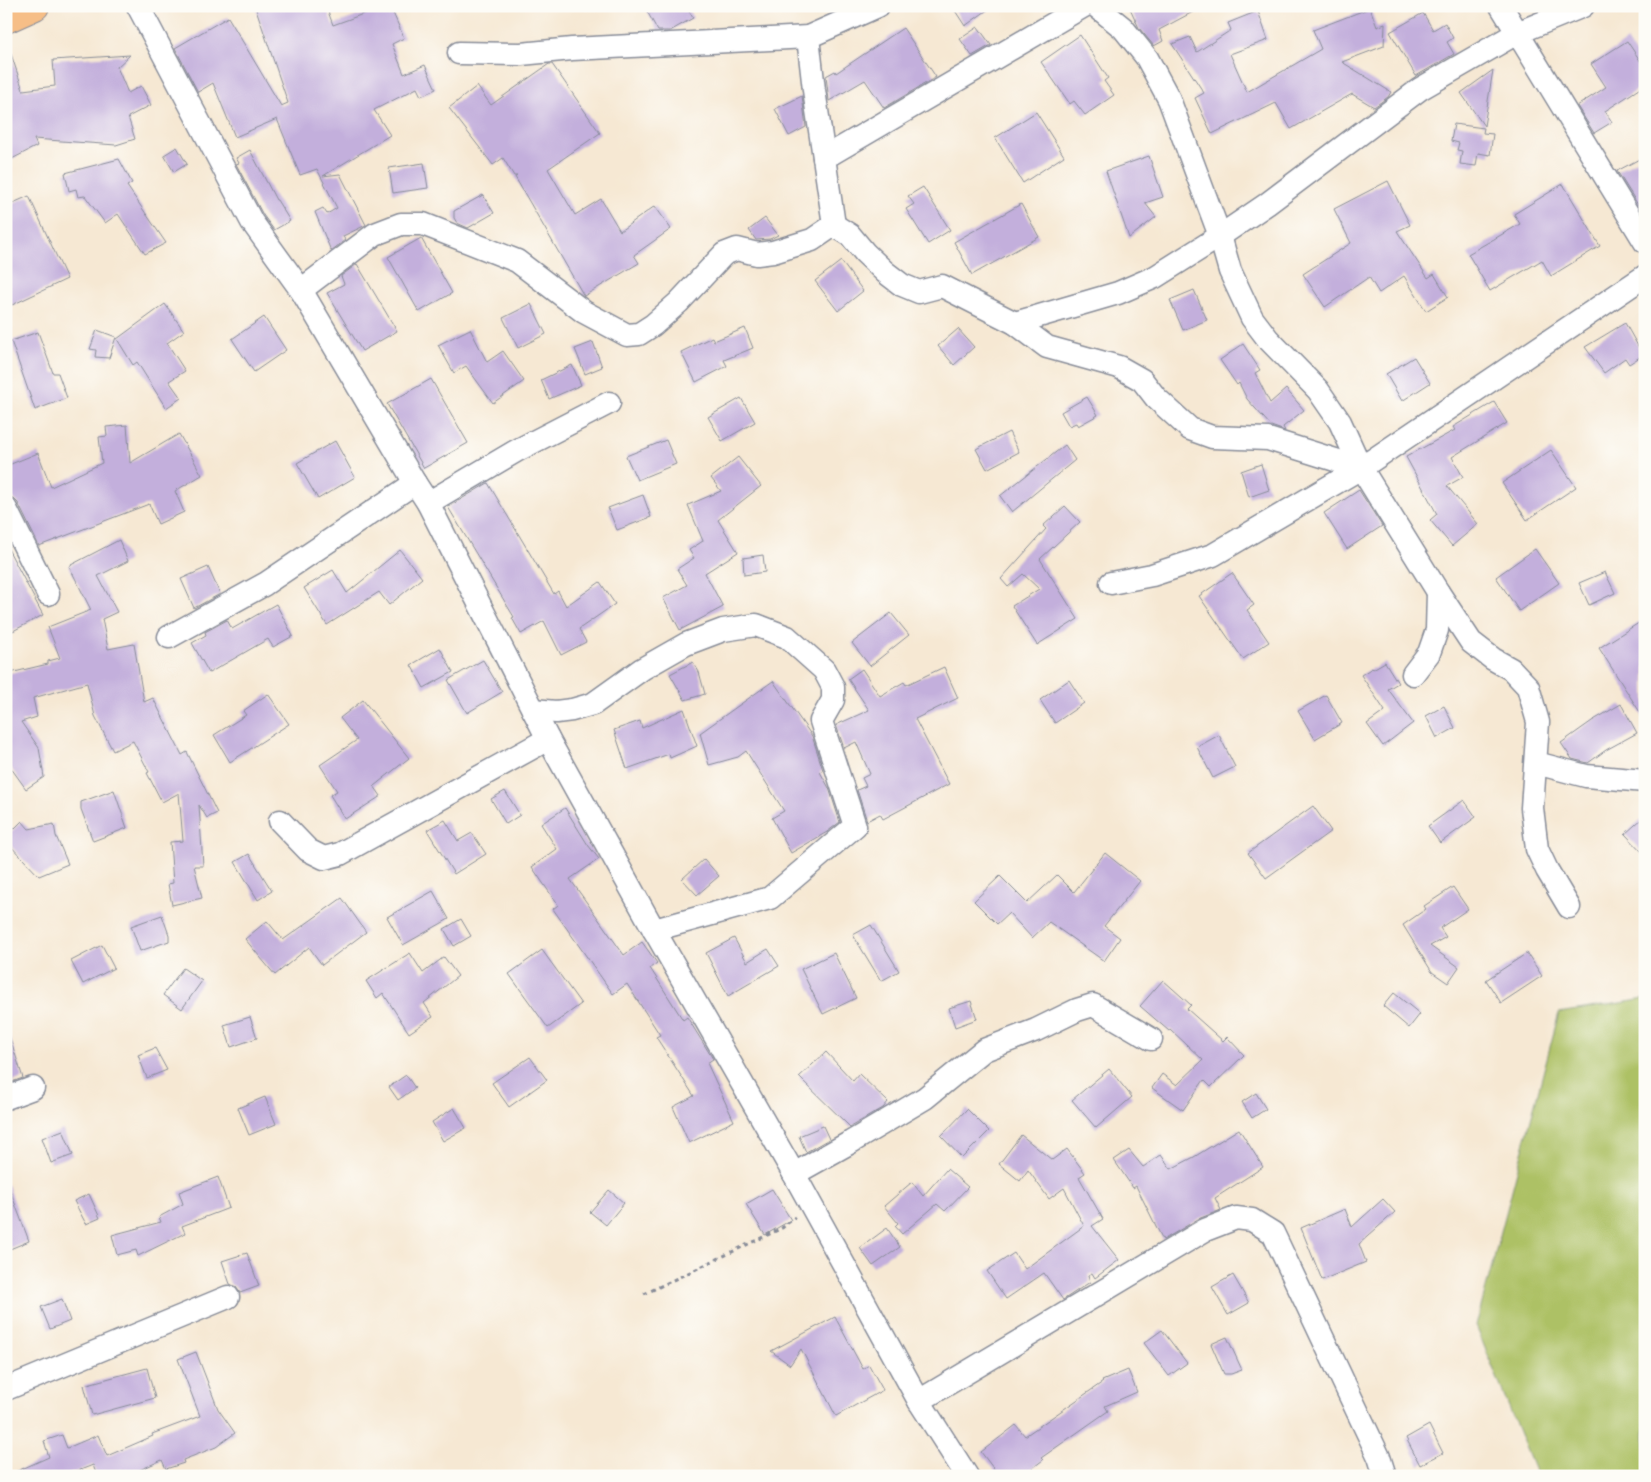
<svg xmlns="http://www.w3.org/2000/svg" width="1651" height="1482" font-family="'Comic Neue',sans-serif">
  <rect width="100%" height="100%" fill="#fdfcf7"/>
  <filter id="ink" filterUnits="userSpaceOnUse"><feTurbulence type="fractalNoise" baseFrequency=".02" numOctaves="2"/><feDisplacementMap in="SourceGraphic" scale="10" xChannelSelector="R" yChannelSelector="G"/><feConvolveMatrix kernelMatrix="1 2 1 2 8 2 1 2 1" color-interpolation-filters="sRGB"/></filter>
  <filter id="wash" filterUnits="userSpaceOnUse"><feTurbulence type="fractalNoise" baseFrequency=".0096" numOctaves="4" result="noise"/><feDisplacementMap in="SourceGraphic" scale="20" xChannelSelector="R" yChannelSelector="G"/><feGaussianBlur stdDeviation="1.12" result="paint"/><feColorMatrix in="noise" values="0 0 0 0 0 0 0 0 0 0 0 0 0 0 0 0 0 1.4 0 .05"/><feComposite in="paint" operator="in"/></filter>
  <g filter="url(#wash)">
    <rect width="100%" height="100%" fill="#f6e8d3"/>
    <path fill="#adc165" stroke="#647862" d="M1645,999V1476H1537L1476,1326L1559,1013Z"/>
    <g id="blocks">
      <g fill="#c3afdc">
        <path d="M255,6H326L333,25L366,13L363,6H390L404,38L392,44L404,74L425,65L436,89L421,96L417,88L374,110L390,135L323,176L340,174L366,225L343,236L345,240L331,251L315,212L323,208L327,214L337,208L317,169L300,175L277,119L235,137L213,83L198,92L175,48L228,17L281,106L288,103Z"/>
        <path d="M644,6H686L693,18L670,31H658Z"/>
        <path d="M952,6H993L965,26Z"/>
        <path d="M1129,6H1204L1159,30L1163,41L1154,46L1139,28Z"/>
        <path d="M1370,8L1377,27L1385,24L1384,46L1342,62L1391,92L1388,97L1374,107L1352,94L1291,129L1276,103L1212,134L1195,98L1204,93L1172,44L1190,37L1197,52L1231,30L1228,23L1258,11L1268,40L1230,54L1247,92L1321,49L1313,30Z"/>
        <path d="M1423,13L1433,30L1445,23L1453,38L1447,42L1454,54L1416,76L1390,32Z"/>
        <path d="M978,27L991,45L972,56L960,39Z"/>
        <path d="M903,28L936,77L884,108L865,80L829,101L826,76L835,71L836,73Z"/>
        <path d="M1080,35L1108,78L1104,81L1114,95L1085,115L1074,101L1070,104L1041,62Z"/>
        <path d="M1627,41L1645,68V85L1605,111L1612,122L1594,133L1577,106L1606,87L1591,64Z"/>
        <path d="M9,48L23,90L55,86L53,60L130,55L117,67L128,93L141,86L151,105L128,117L135,139L116,145L34,139L37,146L6,162V49Z"/>
        <path d="M549,64H552L600,133L548,169L575,215L601,199L620,231L655,206L671,229L634,255L639,263L584,296L515,177L517,176H514L503,158L493,165L449,108L477,86L491,105Z"/>
        <path d="M1493,70L1484,126L1461,93Z"/>
        <path d="M802,96L806,127L789,136L775,109Z"/>
        <path d="M1036,112L1064,156L1023,183L995,138Z"/>
        <path d="M1454,124L1484,128L1483,133L1493,134L1490,155L1478,153L1476,166L1460,164L1462,151L1457,150L1459,143L1451,141Z"/>
        <path d="M177,147L187,164L174,172L164,155Z"/>
        <path d="M250,150L276,200H277L290,221L274,230L263,215L236,164L239,163L236,158Z"/>
        <path d="M1149,156L1163,197L1145,203L1156,217L1129,238L1106,171Z"/>
        <path d="M1645,156V206L1640,208L1617,171Z"/>
        <path d="M119,159L132,183L127,186L166,243L145,254L118,214L105,223L85,196L78,197L76,189L69,191L65,173Z"/>
        <path d="M424,163L428,188L393,193L389,168Z"/>
        <path d="M1388,181L1410,225L1397,231L1428,278L1434,274L1448,297L1426,311L1404,276L1379,293L1369,277L1325,307L1303,274L1351,243L1334,209Z"/>
        <path d="M1563,184L1600,246L1551,276L1542,260L1490,291L1468,254L1520,224L1514,214Z"/>
        <path d="M923,187L950,230L928,244L906,209L914,204L908,196Z"/>
        <path d="M483,195L494,213L468,228L457,223L454,218V211Z"/>
        <path d="M29,196L67,279L12,305L6,293V206Z"/>
        <path d="M1021,204L1039,237L972,275L954,242Z"/>
        <path d="M765,218L778,235L770,239L756,240L749,230Z"/>
        <path d="M421,238L452,293L419,312L388,257Z"/>
        <path d="M841,261L863,291L838,311L815,281Z"/>
        <path d="M357,264L397,331L362,351L327,293L344,284L341,276Z"/>
        <path d="M1194,290L1207,320L1183,330L1170,300Z"/>
        <path d="M165,304L184,331L167,343L185,371L169,381L181,398L166,408L137,362L133,365L117,339Z"/>
        <path d="M531,304L546,334L518,348L503,318Z"/>
        <path d="M264,317L286,350L254,372L232,339Z"/>
        <path d="M1625,323L1643,355L1629,364L1625,358L1604,373L1585,347Z"/>
        <path d="M745,328L753,348L724,360L727,366L696,382L681,352L712,337L714,341Z"/>
        <path d="M470,329L487,362L503,351L524,381L493,403L466,366L454,373L438,345Z"/>
        <path d="M958,329L974,347L954,365L938,346Z"/>
        <path d="M97,330L116,337L109,358L95,357L96,350L90,349Z"/>
        <path d="M38,332L53,373H58L67,398L35,410L11,341Z"/>
        <path d="M593,342L602,367L585,374L575,349Z"/>
        <path d="M1243,344L1260,370L1255,373L1270,403L1286,389L1304,410L1283,427L1285,431L1271,426L1247,399L1239,383L1237,385L1220,360Z"/>
        <path d="M1414,357L1430,383L1402,401L1386,374Z"/>
        <path d="M572,365L581,385L549,399L541,380Z"/>
        <path d="M431,379L468,443L424,468L387,404Z"/>
        <path d="M1087,397L1098,415L1078,426L1076,423L1069,426L1061,412Z"/>
        <path d="M741,398L755,422L722,441L708,417Z"/>
        <path d="M1494,402L1507,423L1452,457L1463,477L1447,486L1478,524L1452,546L1430,520L1437,514L1406,457L1455,430L1453,427Z"/>
        <path d="M127,425L130,463L179,434L202,475L175,491L184,512L158,524L149,504L39,546L18,503L13,498L6,496V466L38,453L51,487L102,463L99,437L107,436L106,427Z"/>
        <path d="M1009,432L1019,452L987,469L976,449Z"/>
        <path d="M666,440L676,464L637,480L626,456Z"/>
        <path d="M335,441L355,477L318,499L297,463Z"/>
        <path d="M1065,445L1075,460L1012,512L1000,496Z"/>
        <path d="M1551,450L1576,487L1527,520L1502,483Z"/>
        <path d="M738,457L761,486L718,520L738,552L705,573L723,607L680,630L663,598L687,585L677,569L694,558L689,550L703,541L688,505L721,491L711,478Z"/>
        <path d="M1261,464L1269,490L1249,497L1241,471Z"/>
        <path d="M488,483L554,594L558,591L566,606L600,582L615,604L579,629L586,642L561,655L544,621L521,634L512,618L514,617L448,507Z"/>
        <path d="M1359,490L1382,526L1347,549L1324,513Z"/>
        <path d="M643,495L651,517L617,530L608,508Z"/>
        <path d="M1065,506L1080,522L1040,559L1078,619L1037,645L1012,606L1039,589L1023,574L1008,587L1001,579L1046,529L1043,526Z"/>
        <path d="M119,540L128,561L98,576L117,612L102,619L108,649L134,644L144,702L153,698L182,755L187,752L217,813L207,818L199,805L203,866H194L202,898L172,905L168,884L173,883L170,842L183,841L179,793L162,802L147,773L149,772L133,741L113,751L95,716L87,683L33,698L37,717L21,722L39,748L44,777L26,789L6,761V674L48,664V661L60,658L48,627L91,610L69,566Z"/>
        <path d="M6,545L43,615L13,631L6,618Z"/>
        <path d="M1535,549L1559,583L1519,611L1496,577Z"/>
        <path d="M400,550L422,578L389,605L379,592L327,625L304,588L333,570L347,593Z"/>
        <path d="M763,555L765,572L744,575L743,558Z"/>
        <path d="M208,567L220,594L194,608L181,579Z"/>
        <path d="M1605,572L1615,593L1589,605L1579,583Z"/>
        <path d="M1232,573L1254,605L1247,610L1269,642L1243,659L1199,596Z"/>
        <path d="M276,604L293,636L273,647L268,639L209,673L192,643L206,635L205,632L227,620L232,629Z"/>
        <path d="M891,613L909,635L870,666L852,643Z"/>
        <path d="M1645,619V720L1599,648Z"/>
        <path d="M440,648L453,672L424,688L411,665Z"/>
        <path d="M483,660L502,692L467,713L448,680Z"/>
        <path d="M693,662L699,672L705,694L685,700L670,674Z"/>
        <path d="M1385,662L1398,683L1388,689L1413,723L1383,746L1367,724L1385,711L1361,675L1372,668L1373,669Z"/>
        <path d="M944,667L958,698L915,719L949,784L883,819L880,814L867,821L857,790L866,786L862,778L870,774L856,742L844,748L836,725L869,710L848,679L862,669L880,696L904,682L906,685Z"/>
        <path d="M1069,680L1084,703L1055,723L1040,700Z"/>
        <path d="M773,681L812,736L823,770L820,772L829,788L840,822L827,832L791,853L772,818L784,811L746,751L738,757L709,765L700,733Z"/>
        <path d="M268,694L289,724L230,762L214,735L246,715L243,711Z"/>
        <path d="M1326,695L1342,723L1315,739L1298,711Z"/>
        <path d="M363,700L409,758L374,786L381,796L345,819L330,795L337,791L320,765L357,740L340,718Z"/>
        <path d="M1621,704L1637,733L1606,750L1588,763L1572,759L1561,743L1592,721Z"/>
        <path d="M1444,706L1455,728L1437,738L1426,716Z"/>
        <path d="M684,709L697,746L670,758L669,754L627,769L614,730L640,721L642,728Z"/>
        <path d="M1219,735L1235,767L1213,778L1197,747Z"/>
        <path d="M114,790L127,828L93,841L81,809V802Z"/>
        <path d="M505,791L520,815L506,824L491,799Z"/>
        <path d="M1464,800L1476,817L1440,843L1428,826Z"/>
        <path d="M1313,806L1331,831L1266,878L1248,853Z"/>
        <path d="M565,808L588,845L599,859L570,879L624,955L642,942L657,963L650,968L683,1020L687,1017L713,1059L707,1063L734,1121L689,1143L673,1107L694,1096L656,1037L660,1035L627,984L613,994L553,909L558,905L532,867L557,849L541,824Z"/>
        <path d="M1645,816V855L1625,834Z"/>
        <path d="M445,820L458,841L472,833L486,854L454,874L427,830Z"/>
        <path d="M22,821L29,829L54,824L56,836L68,864L39,876L6,841V837Z"/>
        <path d="M1105,853L1140,881L1104,926L1120,938L1104,961L1049,922L1032,938L1009,913L997,924L974,901L1000,876L1027,903L1057,875L1074,892Z"/>
        <path d="M249,854L272,891L258,900L235,862Z"/>
        <path d="M704,859L719,876L697,895L682,879Z"/>
        <path d="M1453,887L1468,909L1440,928L1446,937L1430,946L1459,967L1448,983L1432,972L1403,925L1426,909L1424,906Z"/>
        <path d="M433,891L449,919L403,945L387,917Z"/>
        <path d="M342,898L366,932L322,965L309,947L275,975L245,939L267,921L283,940Z"/>
        <path d="M162,915L169,935V941L140,951L131,926Z"/>
        <path d="M461,919L471,936L454,946L444,929Z"/>
        <path d="M871,925L899,971L881,981L853,935Z"/>
        <path d="M734,938L747,962L768,949L779,966L728,996L706,953Z"/>
        <path d="M102,945L114,968L83,984L71,961Z"/>
        <path d="M542,950L581,1004L548,1028L509,974Z"/>
        <path d="M410,953L423,973L444,957L458,976L424,1003L433,1017L409,1033L383,993L377,998L366,981Z"/>
        <path d="M834,953L856,998L823,1014L801,969Z"/>
        <path d="M1527,953L1542,976L1501,1003L1486,980Z"/>
        <path d="M183,968L202,981L182,1009L163,995Z"/>
        <path d="M1163,980L1191,1005L1187,1009L1223,1041L1227,1037L1244,1055L1211,1087L1204,1080L1183,1110L1152,1088L1162,1074L1177,1085L1203,1060L1170,1029L1169,1031L1140,1006Z"/>
        <path d="M1394,993L1420,1014L1409,1028L1383,1006Z"/>
        <path d="M971,1001L977,1019L955,1027L949,1008Z"/>
        <path d="M250,1017L257,1038L231,1047L224,1025Z"/>
        <path d="M9,1035L23,1078L6,1084V1036Z"/>
        <path d="M155,1048L167,1070L147,1078L138,1055Z"/>
        <path d="M826,1052L853,1081L859,1074L888,1102L883,1108L850,1127L799,1077Z"/>
        <path d="M530,1057L547,1080L509,1107L492,1083Z"/>
        <path d="M1109,1069L1132,1097L1096,1128L1072,1100Z"/>
        <path d="M406,1075L415,1088L398,1100L389,1087Z"/>
        <path d="M1256,1093L1266,1109L1252,1118L1242,1102Z"/>
        <path d="M265,1097L276,1124L249,1135L238,1108Z"/>
        <path d="M454,1108L466,1128L443,1141L432,1122Z"/>
        <path d="M967,1109L989,1131L962,1158L941,1136Z"/>
        <path d="M823,1126L829,1139L806,1152L799,1136Z"/>
        <path d="M1239,1129L1263,1167L1215,1198L1221,1210L1198,1219L1163,1240L1136,1186L1133,1188L1114,1160L1129,1150L1143,1167L1161,1155L1171,1169L1194,1157Z"/>
        <path d="M63,1130L73,1155L51,1163L42,1138Z"/>
        <path d="M1021,1135L1052,1160L1067,1149L1085,1173L1079,1177L1103,1219L1092,1226L1119,1260L1095,1278L1092,1273L1088,1275L1090,1282L1063,1300L1044,1273L1006,1299L987,1271L1014,1253L1025,1269L1084,1226L1064,1188L1049,1199L1028,1170L1020,1181L999,1164Z"/>
        <path d="M947,1169L968,1187L945,1211L937,1204L902,1234L895,1226L898,1223L884,1206L912,1182L923,1196Z"/>
        <path d="M218,1177L229,1208L182,1226L185,1233L138,1256L136,1250L117,1255L112,1235L161,1222L159,1217L183,1204L179,1192Z"/>
        <path d="M6,1185H8L29,1241L10,1249L6,1239Z"/>
        <path d="M772,1189L791,1220L765,1235L746,1204Z"/>
        <path d="M609,1190L624,1203L606,1225L590,1212Z"/>
        <path d="M89,1194L100,1218L86,1224L74,1201Z"/>
        <path d="M1383,1199L1395,1212L1359,1244L1366,1262L1322,1280L1301,1228L1345,1209L1352,1227Z"/>
        <path d="M887,1228L900,1247L873,1266L860,1248Z"/>
        <path d="M247,1253L259,1286L240,1293L236,1287L230,1284L222,1261Z"/>
        <path d="M1233,1275L1249,1303L1228,1315L1212,1287Z"/>
        <path d="M62,1299L70,1321L50,1329L41,1307Z"/>
        <path d="M835,1317L863,1369L869,1365L883,1390L836,1416L801,1349L790,1365L771,1351Z"/>
        <path d="M1162,1330L1187,1363L1169,1376L1144,1343Z"/>
        <path d="M1227,1337L1242,1370L1231,1374H1224L1211,1344Z"/>
        <path d="M196,1352L218,1409L235,1433L216,1447L183,1460L184,1463L166,1469L162,1460L126,1476H97L93,1465L65,1476H6L49,1457L44,1441L62,1435L67,1448L98,1435L107,1456L153,1436L152,1434L200,1416L178,1359Z"/>
        <path d="M147,1368L155,1398L92,1415L84,1385Z"/>
        <path d="M1128,1370L1137,1392L1105,1406L1108,1411L1041,1458L1043,1460L1022,1476H999L981,1452L1016,1425L1025,1436L1103,1382L1102,1381Z"/>
        <path d="M1429,1425L1443,1453L1420,1465L1406,1438Z"/>
      </g>
    </g>
  </g>
  <g filter="url(#ink)">
    <use href="#blocks" fill-opacity="0" stroke="#888c98" stroke-width="1"/>
    <g fill="none" stroke-linecap="round" stroke-linejoin="round">
      <g stroke="#888c98" stroke-width="25">
        <g id="minor">
          <path d="M138,6L252,222L301,290L415,483L428,503L548,739L654,930L794,1174L919,1401L967,1476"/>
          <path d="M1096,6L1123,28L1147,58L1169,99L1220,236L1230,271L1252,318L1268,339L1318,390L1340,422L1361,468L1438,592"/>
          <path d="M1501,6L1645,242"/>
          <path d="M808,37L814,90L834,225"/>
          <path d="M459,53L521,54L572,49L808,37L878,6"/>
          <path d="M824,158L1084,6"/>
          <path d="M301,290L375,234L401,224H423L517,261L584,312L627,335L639,334L653,325L679,302L724,254L737,249L757,254L773,252L812,240L834,225L850,235L865,253L885,272L902,285L919,292L942,286L1015,323L1047,347L1119,367L1142,380L1156,398L1190,429L1212,437L1268,439L1361,468"/>
          <path d="M1015,323L1118,293L1155,277L1220,236L1267,204L1420,89L1517,33L1583,6"/>
          <path d="M428,503L516,451L609,403"/>
          <path d="M6,509L48,594"/>
          <path d="M1111,583L1152,575L1213,555L1361,468L1645,276"/>
          <path d="M169,637L265,584L415,483"/>
          <path d="M1413,674L1429,653L1437,630L1438,592L1471,642L1493,659L1511,669L1528,687L1538,722L1532,808L1537,849L1547,870L1569,907"/>
          <path d="M533,710L556,712L572,710L593,704L642,669L686,644L723,630L756,625L787,637L824,670L833,687V700L821,721L855,826L770,898L654,930"/>
          <path d="M1536,763L1586,776L1645,781"/>
          <path d="M280,821L308,850L324,858L340,854L548,739"/>
          <path d="M6,1098L33,1088"/>
          <path d="M794,1174L851,1142L925,1098L984,1050L1036,1030L1077,1010L1093,1005L1151,1039"/>
          <path d="M6,1389L228,1297"/>
          <path d="M919,1401L1205,1230L1236,1218L1252,1220L1273,1233L1379,1457L1385,1476"/>
        </g>
      </g>
      <g stroke="#888c98" stroke-width="30">
        <path id="primary" d="M6,19L35,6"/>
      </g>
      <path stroke="#888c98" stroke-width="3" stroke-dasharray="4 4" stroke-linecap="butt" d="M644,1294L782,1228L795,1217"/>
      <use href="#minor" stroke="#fff" stroke-width="22"/>
      <use href="#primary" stroke="#f6be87" stroke-width="28"/>
    </g>
  </g>
  <rect width="1651" height="1482" fill="none" stroke="#fdfcf7" stroke-width="25"/>
</svg>
